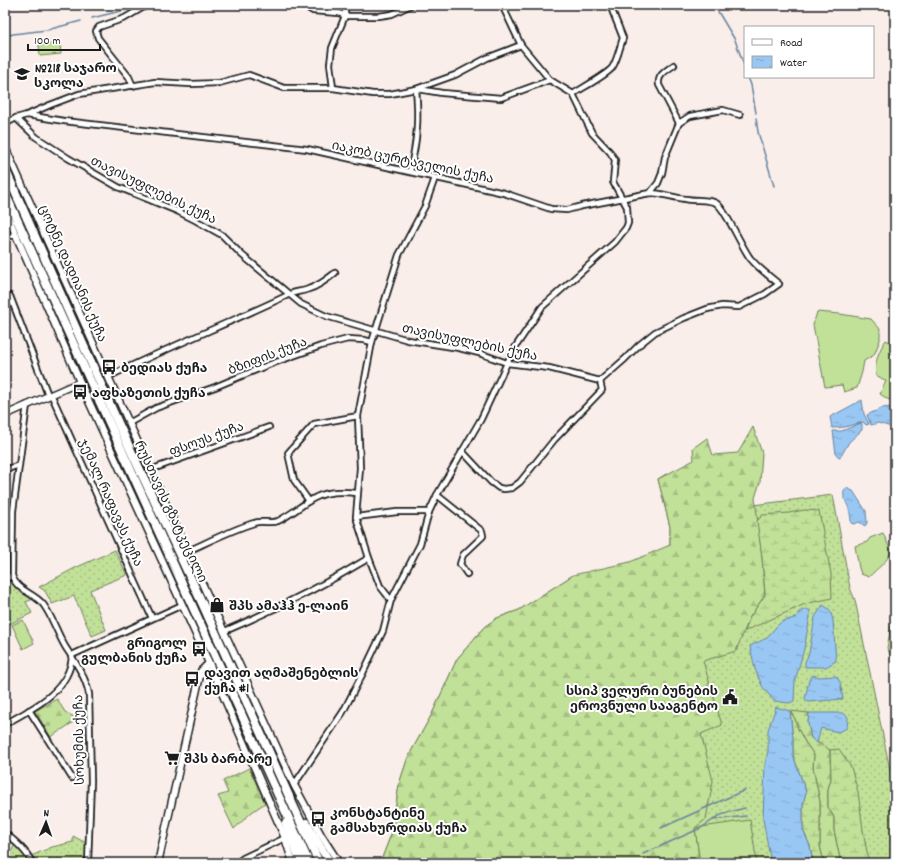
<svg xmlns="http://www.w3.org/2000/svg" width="900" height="868" font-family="Dekko,'Noto Sans Georgian',sans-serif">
  <defs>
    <pattern id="grass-dots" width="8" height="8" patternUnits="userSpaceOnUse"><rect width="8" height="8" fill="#c1e098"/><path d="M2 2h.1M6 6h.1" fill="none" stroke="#a5c082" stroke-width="1.8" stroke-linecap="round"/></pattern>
    <pattern id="forest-firs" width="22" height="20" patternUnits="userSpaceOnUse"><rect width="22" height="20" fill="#c1e098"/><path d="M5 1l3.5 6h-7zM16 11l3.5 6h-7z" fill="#a5c082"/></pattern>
    <pattern id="wetland-marsh" width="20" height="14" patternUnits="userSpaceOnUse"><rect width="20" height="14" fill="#c1e098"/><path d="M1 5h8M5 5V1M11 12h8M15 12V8" fill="none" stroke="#a5c082"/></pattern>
    <pattern id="water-ripples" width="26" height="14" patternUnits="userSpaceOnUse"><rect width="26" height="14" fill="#99c7f4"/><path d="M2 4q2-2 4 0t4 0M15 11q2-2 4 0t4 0" fill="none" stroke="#83aad1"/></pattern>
  </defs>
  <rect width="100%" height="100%" fill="#f9eeea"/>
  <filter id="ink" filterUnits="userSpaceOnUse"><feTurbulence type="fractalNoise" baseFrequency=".025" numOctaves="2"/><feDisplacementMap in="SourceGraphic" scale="8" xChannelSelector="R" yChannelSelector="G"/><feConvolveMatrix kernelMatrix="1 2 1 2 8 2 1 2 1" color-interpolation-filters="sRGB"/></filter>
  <g filter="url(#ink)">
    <g fill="url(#grass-dots)" stroke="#6e7e5a">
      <path d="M666,474L753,505L833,495L850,588L855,600L895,794V863H380L392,832L399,784L408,757L432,714L457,659L484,627L497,618L519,610L573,575L589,596L670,545V527L658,479Z"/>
      <path d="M115,550L127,575L90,590L106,630L92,636L74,596L52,604L45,591L39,587L75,568Z"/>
      <path d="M9,579L13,580L21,591L33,599L26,602L32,613L8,625L5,619V581Z"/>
      <path d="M73,836L86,843L85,863H34L31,856L52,847L73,842Z"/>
      <path d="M15,843L30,863H7Z"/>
    </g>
    <g fill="url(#forest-firs)" stroke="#6e7e5a">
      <path d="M753,427L762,453L760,482L755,498L762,557L765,595L750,617L736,651L703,661L722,725L701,734L713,781L706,819L695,828L700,863H380L392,832L399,784L408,757L432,714L457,659L484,627L497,618L519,610L573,575L630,562L670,545V527L658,479L694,460L693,448L707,438L713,455L738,453Z"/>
      <path d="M57,699L65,712L78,719L51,737L35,711Z"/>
      <path d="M790,711L809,713L808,723L811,738L830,750L831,779L828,789V807L834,817V830L841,863H824L820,846V802L813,767L814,755L805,742L798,729L795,719Z"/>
      <path d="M249,768L265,803L252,812L234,829L218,796L228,793L223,781Z"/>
    </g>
    <g fill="url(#wetland-marsh)" stroke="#6e7e5a">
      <path d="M804,510L819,511L831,574L832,598L805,604L745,631L750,617L765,595L762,557L757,521L763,515L789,513Z"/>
      <path d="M892,620L895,621V664L887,648Z"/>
      <path d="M790,711L795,719L798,729L805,742L814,755L813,767L820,802V846L824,863H813L810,846L803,830V804L806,792L793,755V740Z"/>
      <path d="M839,749L851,767L858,792L863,830L869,863L854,861L855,863H841L834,830V817L828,807V789L831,779L830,750Z"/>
    </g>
    <g fill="#c1e098" stroke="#6e7e5a">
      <path d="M60,43L61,54L40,56L39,45Z"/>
      <path d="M817,312L840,314L871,319L880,329V340L874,355L864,361L862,372L857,388L844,392L842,385L825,387L813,325Z"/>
      <path d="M886,340L895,345V397L889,400L880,394L886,381L876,375C874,364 879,349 886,340Z"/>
      <path d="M883,533L891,551C888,562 877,568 869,577L861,574L859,568L855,546L867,542L870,538Z"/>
      <path d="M23,620L34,643L23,649L12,625Z"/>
      <path d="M750,820L757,863H700L695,828Z"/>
    </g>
    <g fill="url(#water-ripples)" stroke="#67839e">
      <path d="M862,400L864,414L869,424L866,425L863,422L845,427L832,428L830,417Z"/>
      <path d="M895,405V428L878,423L871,425L867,415L882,408L891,407Z"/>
      <path d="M861,423L862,424V430L849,442L841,456L839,457L836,454L833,431H842Z"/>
      <path d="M846,488L853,491L866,511L867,523L865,526L859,522L854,524L851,523C851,518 850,513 849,509C847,502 840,495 846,488Z"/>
      <path d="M823,605L830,610L833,620L836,661L826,667H805V662L809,653L815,617Z"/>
      <path d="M807,609L810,611V616L804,649L795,681L794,701L789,703L774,701L762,686L755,669L750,646C755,643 763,641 767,637C779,625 777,621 796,618L799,612Z"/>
      <path d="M813,675L819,677L836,676L840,682L843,699L808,702L805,699L809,680Z"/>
      <path d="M776,707L790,711L793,740V755L806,792L803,804V830L810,846L813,863H771L763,819L764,793L765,764L768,751V730Z"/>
      <path d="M809,713H843L848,717L847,728L838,732L821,728L817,743L811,738L808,723Z"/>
    </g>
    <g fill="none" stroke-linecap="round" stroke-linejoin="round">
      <g stroke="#67839e" stroke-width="1.5">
        <path d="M714,5L735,40L745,68"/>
        <path d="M92,18L121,11L132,5"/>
        <path d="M5,37L13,34L47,30L81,21"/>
        <path d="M748,77L751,85L756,113"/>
        <path d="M756,118L758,132L774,186"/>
        <path d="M713,820C718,814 737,810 745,808"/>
        <path d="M661,828L745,790"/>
        <path d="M643,854L701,828L713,820L746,816"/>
      </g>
      <g stroke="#1c1c1c" stroke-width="8">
        <g id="street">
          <path d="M303,5L313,11L339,13L345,16H379L392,14L411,5"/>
          <path d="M674,65C667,70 657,75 659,85L679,123"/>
          <path d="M133,86L129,77L98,38L96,31L99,27L125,18L147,5"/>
          <path d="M333,88L330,64L332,48L345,16V5"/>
          <path d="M418,89L442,93L501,98L550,80"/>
          <path d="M573,94C582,88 605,76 612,68C617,61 620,47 623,38L610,5"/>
          <path d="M27,115L64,121L307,149L504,193L551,209L567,210L582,206L650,193C662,193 674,198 686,199C695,201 708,199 716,203C725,208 741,246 750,258C758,268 769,276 779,284L765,294L739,307L722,306L707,309L684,318L655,332L639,345L625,359L600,381"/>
          <path d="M16,118L36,137L68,158L118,187L177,211L195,220L222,235L242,255L301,304L326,316L408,340L459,348L479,353L507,363L549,368L600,381"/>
          <path d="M5,124L16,118L27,115L50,105L79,94L155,82L191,84L219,83L249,75L284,88H333L373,94H390L416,89L455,75L487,58L521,45"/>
          <path d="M410,171C417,141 419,120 416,89"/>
          <path d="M650,193L658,183L662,173L665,157L679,123L690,116L723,110L740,115"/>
          <path d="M5,235L16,236"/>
          <path d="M10,296L48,395"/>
          <path d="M108,377C166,348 227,324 286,296C292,292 299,292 306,290C317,287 326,280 335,273"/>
          <path d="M51,394L152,618"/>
          <path d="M27,405L13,511L12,576C17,590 31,592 41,602C50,610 58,636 66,648C75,662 86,677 89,694L91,781L88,863"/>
          <path d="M129,423L156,408L215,387L268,365L321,346L348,339L364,340L372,342"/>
          <path d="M462,451L491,482L499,488L504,489L512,488L520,482L554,440L602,390L600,381"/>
          <path d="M5,470L19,465"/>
          <path d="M150,470L269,427"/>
          <path d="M437,495L482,531L483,536L463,555L460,564L467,574"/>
          <path d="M309,501L294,480L288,453L314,424L358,416"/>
          <path d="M356,517L397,512H429"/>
          <path d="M188,551C210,541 231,530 254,523C261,520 271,524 278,521C295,513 310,496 329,493C338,491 348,492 357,493"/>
          <path d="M5,579L12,576"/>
          <path d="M391,600L380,586L369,558L356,517L360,468L358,416L372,342L399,255L425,206L435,178"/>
          <path d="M225,631C274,610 323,586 369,558"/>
          <path d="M72,655L182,605"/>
          <path d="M29,710L72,778"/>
          <path d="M5,724C32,709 70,691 72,656"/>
          <path d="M294,785L343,712L362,675L383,631L391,600L420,544L429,512L437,495L481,419L507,363L516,346L542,307L615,242L626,228L628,223L627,207L613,182L615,160L610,152L592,133L573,94L550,80L521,45L502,5"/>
          <path d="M5,833C15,841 27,851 32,863"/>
          <path d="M237,863L243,858L285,838"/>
        </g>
      </g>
      <g stroke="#1c1c1c" stroke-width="9">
        <g id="secondary">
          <path d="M5,147L129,423L294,785L321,835L339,863"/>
          <path d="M5,210L80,382L209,663L285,838L293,863"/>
          <path d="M5,415L80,382"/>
          <path d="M158,863L201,671L209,663"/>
        </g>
      </g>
      <g stroke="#1c1c1c" stroke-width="11">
        <g id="highway">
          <path d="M5,169L119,425L203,605L319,863"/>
          <path d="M5,193L309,863"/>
          <path d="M286,823L301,863"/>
          <path d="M306,823L330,863"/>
        </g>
      </g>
      <use href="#street" stroke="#fff" stroke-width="4.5"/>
      <use href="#secondary" stroke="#fff" stroke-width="6"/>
      <use href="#highway" stroke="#fff" stroke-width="8"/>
    </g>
  </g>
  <defs>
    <g id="school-bare" transform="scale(1.2)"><path d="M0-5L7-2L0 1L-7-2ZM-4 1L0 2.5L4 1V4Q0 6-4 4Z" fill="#1c1c1c" stroke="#fff" stroke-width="2.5" paint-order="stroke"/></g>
    <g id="bus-bare" transform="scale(1.2)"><path d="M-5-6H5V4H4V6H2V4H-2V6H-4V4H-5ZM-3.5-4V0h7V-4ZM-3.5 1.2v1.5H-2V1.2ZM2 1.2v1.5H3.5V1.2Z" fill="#1c1c1c" stroke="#fff" stroke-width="2.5" paint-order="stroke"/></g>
    <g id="shop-bare" transform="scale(1.2)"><path d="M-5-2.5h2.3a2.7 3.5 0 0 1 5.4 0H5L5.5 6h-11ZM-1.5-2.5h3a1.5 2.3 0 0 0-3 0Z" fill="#1c1c1c" stroke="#fff" stroke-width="2.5" paint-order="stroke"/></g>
    <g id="civic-bare" transform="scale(1.2)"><path d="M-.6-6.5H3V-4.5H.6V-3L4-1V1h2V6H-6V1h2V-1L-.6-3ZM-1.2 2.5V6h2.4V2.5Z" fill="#1c1c1c" stroke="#fff" stroke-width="2.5" paint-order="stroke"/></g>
    <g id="supermarket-bare" transform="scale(1.2)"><path d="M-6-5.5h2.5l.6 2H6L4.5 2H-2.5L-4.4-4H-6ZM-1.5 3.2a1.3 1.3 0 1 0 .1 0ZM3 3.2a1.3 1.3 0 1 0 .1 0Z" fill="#1c1c1c" stroke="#fff" stroke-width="2.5" paint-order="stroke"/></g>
  </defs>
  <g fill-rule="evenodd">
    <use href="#school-bare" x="22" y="74"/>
    <use href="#bus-bare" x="109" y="367"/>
    <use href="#bus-bare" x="80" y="392"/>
    <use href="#shop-bare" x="217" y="605"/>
    <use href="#bus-bare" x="199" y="649"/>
    <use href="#bus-bare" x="192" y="679"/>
    <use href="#civic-bare" x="730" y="697"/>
    <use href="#supermarket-bare" x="172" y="758"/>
    <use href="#bus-bare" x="318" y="819"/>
  </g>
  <g text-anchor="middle" stroke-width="4" stroke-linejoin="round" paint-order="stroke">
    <g font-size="13" font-weight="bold" fill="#1c1c1c" stroke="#fff" text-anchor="start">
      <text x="34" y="72">№218 საჯარო<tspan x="34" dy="15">სკოლა</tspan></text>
      <text x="121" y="372">ბედიას ქუჩა</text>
      <text x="92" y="397">აფხაზეთის ქუჩა</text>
      <text x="229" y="610">შპს ამაჰჰ ე-ლაინ</text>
      <text x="187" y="647" text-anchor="end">გრიგოლ<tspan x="187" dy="15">გულბანის ქუჩა</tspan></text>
      <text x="204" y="677">დავით აღმაშენებლის<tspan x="204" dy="15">ქუჩა #1</tspan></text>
      <text x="718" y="695" text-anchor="end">სსიპ ველური ბუნების<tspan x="718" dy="15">ეროვნული სააგენტო</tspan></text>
      <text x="184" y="763">შპს ბარბარე</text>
      <text x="330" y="817">კონსტანტინე<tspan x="330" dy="15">გამსახურდიას ქუჩა</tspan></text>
    </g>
    <g font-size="13" fill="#1c1c1c" stroke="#fff">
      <text transform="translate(413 161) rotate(12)" y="5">იაკობ ცურტაველის ქუჩა</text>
      <text transform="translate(154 189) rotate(26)" y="5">თავისუფლების ქუჩა</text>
      <text transform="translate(74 273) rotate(66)" y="5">ცოტნე დადიანის ქუჩა</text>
      <text transform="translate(470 341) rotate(12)" y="5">თავისუფლების ქუჩა</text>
      <text transform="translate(267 355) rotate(-21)" y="5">ბზიფის ქუჩა</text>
      <text transform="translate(206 438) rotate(-20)" y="5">ფსოუს ქუჩა</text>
      <text transform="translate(112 502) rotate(66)" y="5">ჯემალ რაფავას ქუჩა</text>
      <text transform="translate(172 511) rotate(65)" y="5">რუსთავის გზატკეცილი</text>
      <text transform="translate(78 740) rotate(-91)" y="5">სოხუმის ქუჩა</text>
    </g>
  </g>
  <rect width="900" height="868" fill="none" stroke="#fff" stroke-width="20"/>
  <rect x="10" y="10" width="880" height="848" fill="none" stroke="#1c1c1c" stroke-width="1.5" filter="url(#ink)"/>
  <rect x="744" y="26" width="130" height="52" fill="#ffffff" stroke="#a4a4a4"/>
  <rect x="752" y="39" width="20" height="6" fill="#ffffff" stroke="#a4a4a4"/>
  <text x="780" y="46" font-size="12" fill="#1c1c1c">Road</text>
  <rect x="752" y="56" width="20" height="12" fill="url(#water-ripples)" stroke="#a4a4a4"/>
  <text x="780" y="66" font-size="12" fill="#1c1c1c">Water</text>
  <g transform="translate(46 822) rotate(2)" stroke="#ffffff" stroke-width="3" paint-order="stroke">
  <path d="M0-3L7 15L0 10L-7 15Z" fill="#1c1c1c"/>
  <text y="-6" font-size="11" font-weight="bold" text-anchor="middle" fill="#1c1c1c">N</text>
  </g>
  <path d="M28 44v6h72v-6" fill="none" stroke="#1c1c1c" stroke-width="2"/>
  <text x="34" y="44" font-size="12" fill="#1c1c1c" stroke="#ffffff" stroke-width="3" paint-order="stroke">100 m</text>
</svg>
